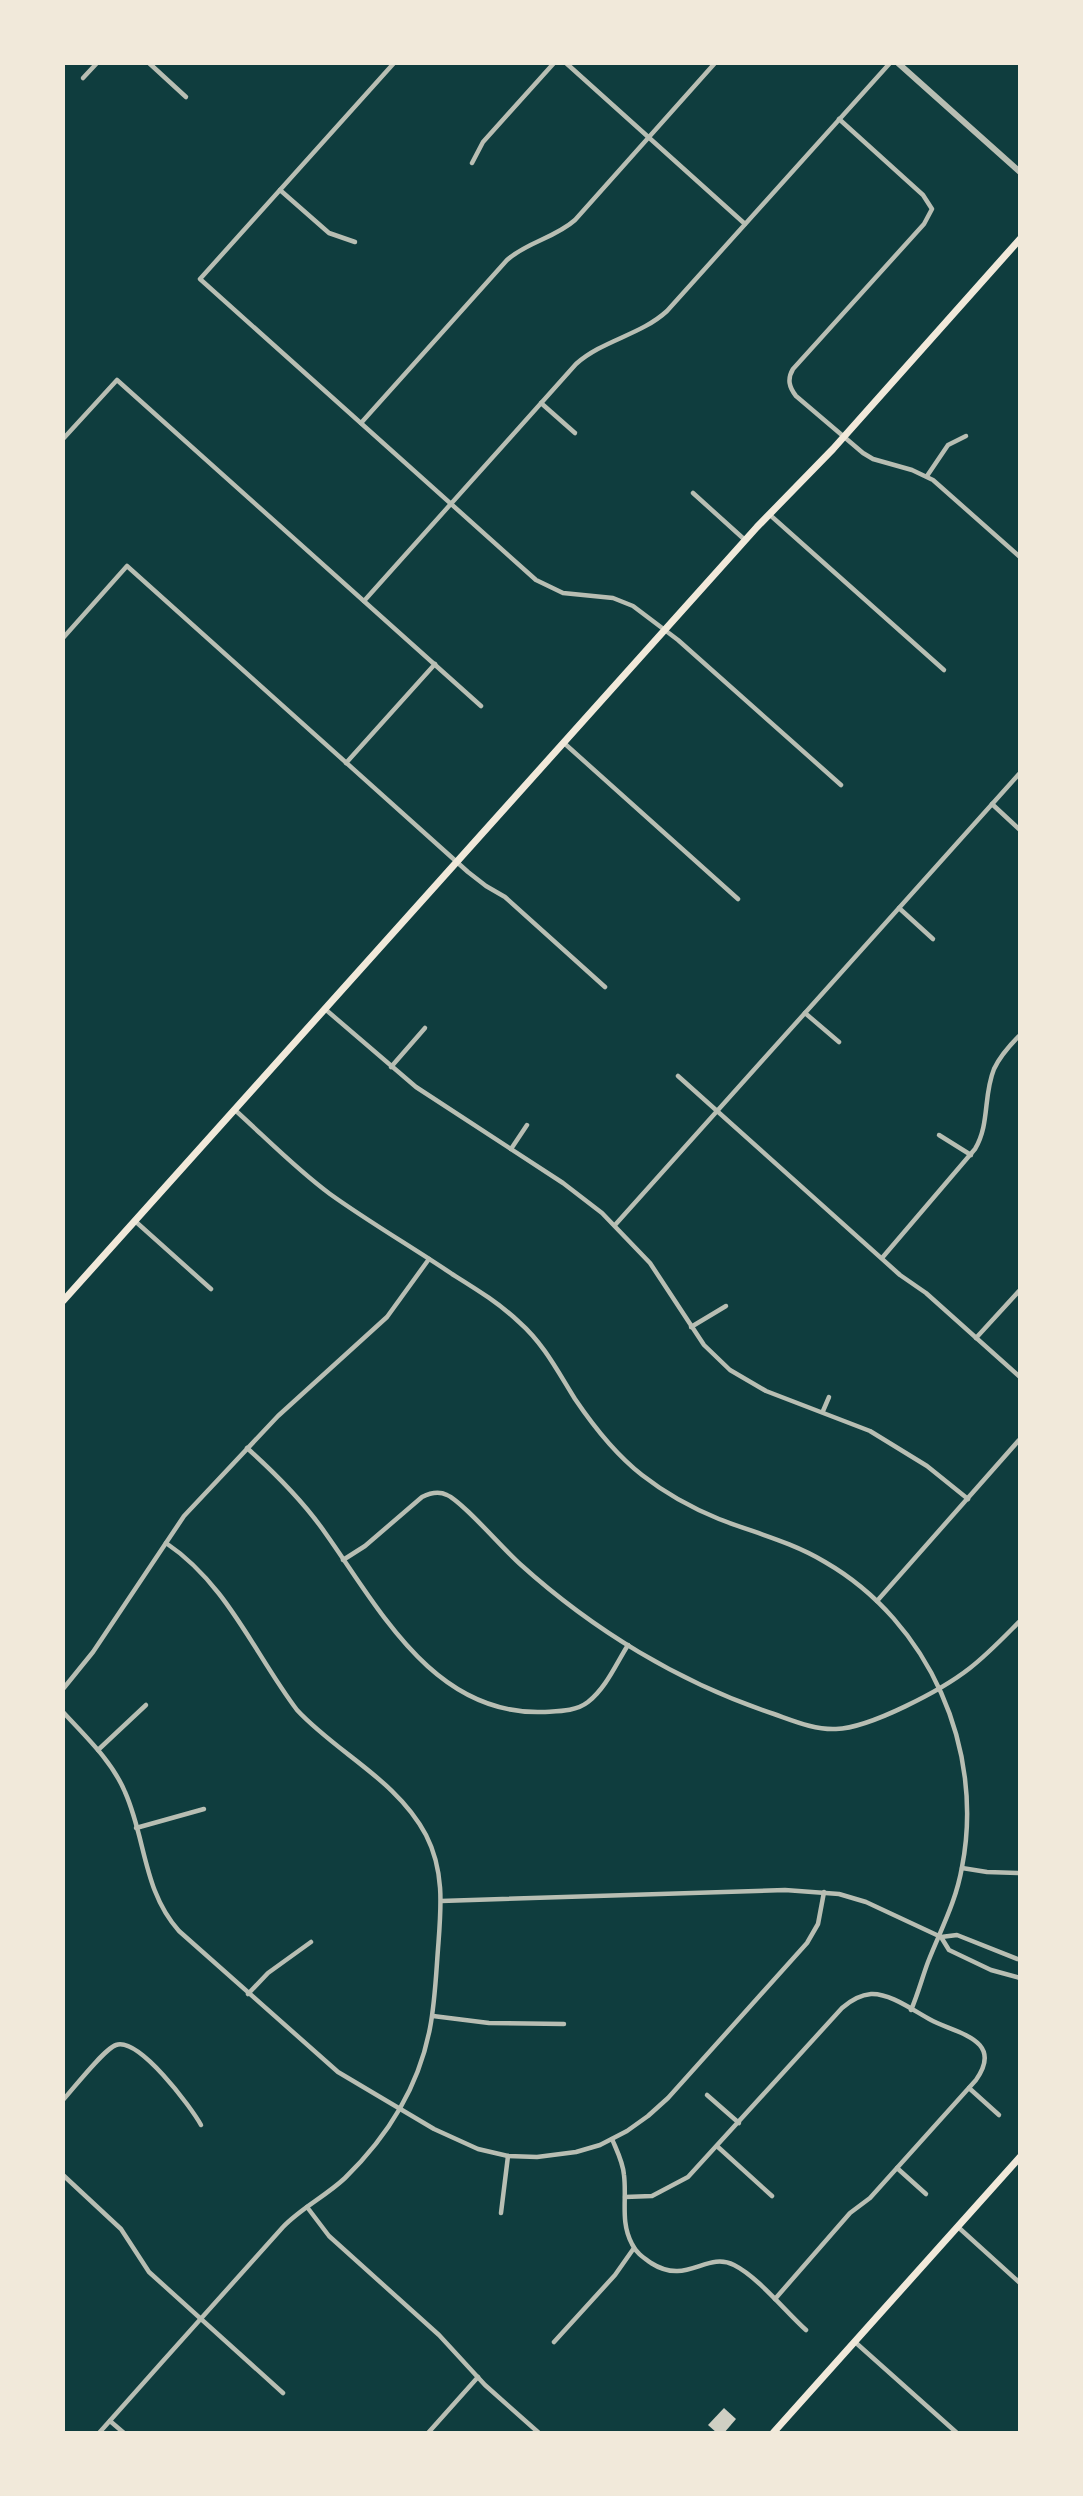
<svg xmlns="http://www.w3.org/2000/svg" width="1083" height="2496" font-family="'DM Sans',sans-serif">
  <rect width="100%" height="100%" fill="#0f3d3e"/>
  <path fill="#cfcfc3" d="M724,2408L736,2419L724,2433H717L708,2425Z"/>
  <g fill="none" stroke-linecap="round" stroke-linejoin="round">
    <g stroke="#b8beb3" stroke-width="4.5">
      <path d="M149,63L186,97"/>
      <path d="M394,63L200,279L536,580L563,593L613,598L633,606L678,640L841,785"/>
      <path d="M566,63L745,224"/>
      <path d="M83,78L97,63"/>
      <path d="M839,119L923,195L932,209L924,224L793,369C787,379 789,387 796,396L863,453L873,459L912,470L933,480L1020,557"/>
      <path d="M472,163L483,142L554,63"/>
      <path d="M280,190L329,233L355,242"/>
      <path d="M541,403L575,433"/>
      <path d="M361,423L507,260C527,242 555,238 575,220L715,63"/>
      <path d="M63,439L117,380L481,706"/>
      <path d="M927,476L948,445L966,436"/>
      <path d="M693,493L745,540"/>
      <path d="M770,515L944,670"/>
      <path d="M364,601L576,364C603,340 641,335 667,311L890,63"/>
      <path d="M63,638L127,566L468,872L486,886L505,897L605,987"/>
      <path d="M564,743L738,899"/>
      <path d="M346,763L435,664"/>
      <path d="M992,804L1020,830"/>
      <path d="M899,908L933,939"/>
      <path d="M325,1009L416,1087L563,1183L602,1213L650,1263L704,1345L730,1370L766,1391L870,1431L927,1466L968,1499"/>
      <path d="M805,1013L839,1042"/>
      <path d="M391,1067L425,1028"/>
      <path d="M678,1076L900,1275L926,1293L1020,1377"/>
      <path d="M235,1110C266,1138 296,1169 330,1194C369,1222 412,1247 452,1274C476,1289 499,1303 519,1322C544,1344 558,1372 575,1399C594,1427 615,1454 642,1475C665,1493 692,1508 719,1519C755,1533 792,1542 825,1562C929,1622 985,1749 962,1867C956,1902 941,1929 928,1962C922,1978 918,1994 911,2010"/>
      <path d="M939,1135L971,1155"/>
      <path d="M511,1149L527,1125"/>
      <path d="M135,1221L211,1289"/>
      <path d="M615,1225L1020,773"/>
      <path d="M882,1258L975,1149C990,1124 983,1096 994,1069C1000,1056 1010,1045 1020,1035"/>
      <path d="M691,1327L726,1306"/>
      <path d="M976,1338L1020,1290"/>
      <path d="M823,1411L829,1397"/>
      <path d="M247,1448C276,1474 304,1502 326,1534C380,1610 434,1715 542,1712C558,1711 575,1712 588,1702C606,1688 616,1664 628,1645"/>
      <path d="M343,1560L365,1546L422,1497C430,1493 439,1491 447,1495C462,1501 504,1550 520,1564C593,1630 680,1683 774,1714C794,1721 815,1730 836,1729C870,1728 942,1690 970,1668C988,1654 1004,1637 1020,1621"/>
      <path d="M877,1601L1020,1439"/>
      <path d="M63,1689L93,1652L184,1516L278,1416L387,1317L429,1259"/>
      <path d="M63,1712C86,1737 112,1761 125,1792C146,1839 143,1891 179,1931L338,2072L434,2129L478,2149L508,2156L537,2157L576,2152L600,2145L627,2131L648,2116L668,2098L807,1943L818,1924L824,1892"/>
      <path d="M98,1750L146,1705"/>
      <path d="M136,1828L204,1809"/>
      <path d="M962,1868L987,1872L1020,1873"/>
      <path d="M441,1901L785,1890L839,1894L866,1902L941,1937L949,1950L991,1970L1020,1978"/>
      <path d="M941,1937L957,1935L1020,1960"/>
      <path d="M248,1994L268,1973L311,1942"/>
      <path d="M433,2016L489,2023L564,2024"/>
      <path d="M969,2088L999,2115"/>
      <path d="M707,2095L739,2123"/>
      <path d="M63,2100C73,2089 104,2049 116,2045C139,2037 191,2107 201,2125"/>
      <path d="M612,2139C617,2151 623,2162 624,2175C627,2199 620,2222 632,2244C636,2253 644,2258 651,2263C687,2286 706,2251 734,2265C758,2277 785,2311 806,2330"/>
      <path d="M718,2147L772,2196"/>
      <path d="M897,2168L926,2194"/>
      <path d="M63,2175L121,2229L149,2272L283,2393"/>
      <path d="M625,2197L652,2196L688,2177L842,2008C850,2001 859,1995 871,1994C890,1993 914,2011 931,2020C955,2033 1005,2039 976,2080L870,2198L850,2213L775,2299"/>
      <path d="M307,2207L329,2236L439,2335L485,2385L539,2433"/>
      <path d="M501,2213L508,2156"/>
      <path d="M958,2227L1020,2283"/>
      <path d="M554,2342L615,2275L634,2248"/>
      <path d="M855,2342L957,2433"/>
      <path d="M110,2421L124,2433"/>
      <path d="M99,2433C160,2364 221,2296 283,2227C301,2208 326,2196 345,2178C387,2137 419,2086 430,2028C435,2002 436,1975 438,1949C441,1909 445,1872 426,1835C397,1780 338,1754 297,1710C254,1653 227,1584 166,1543"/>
      <path d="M428,2433L478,2377"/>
    </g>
    <path stroke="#b8beb3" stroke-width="6" d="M898,63L1020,172"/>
    <path stroke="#f1e9da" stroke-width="7" d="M63,1301L757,527L833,449L1020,239"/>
    <path stroke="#f1e9da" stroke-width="7" d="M773,2433L1020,2157"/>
  </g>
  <rect width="1083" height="2496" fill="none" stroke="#f1e9da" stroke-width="130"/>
</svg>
